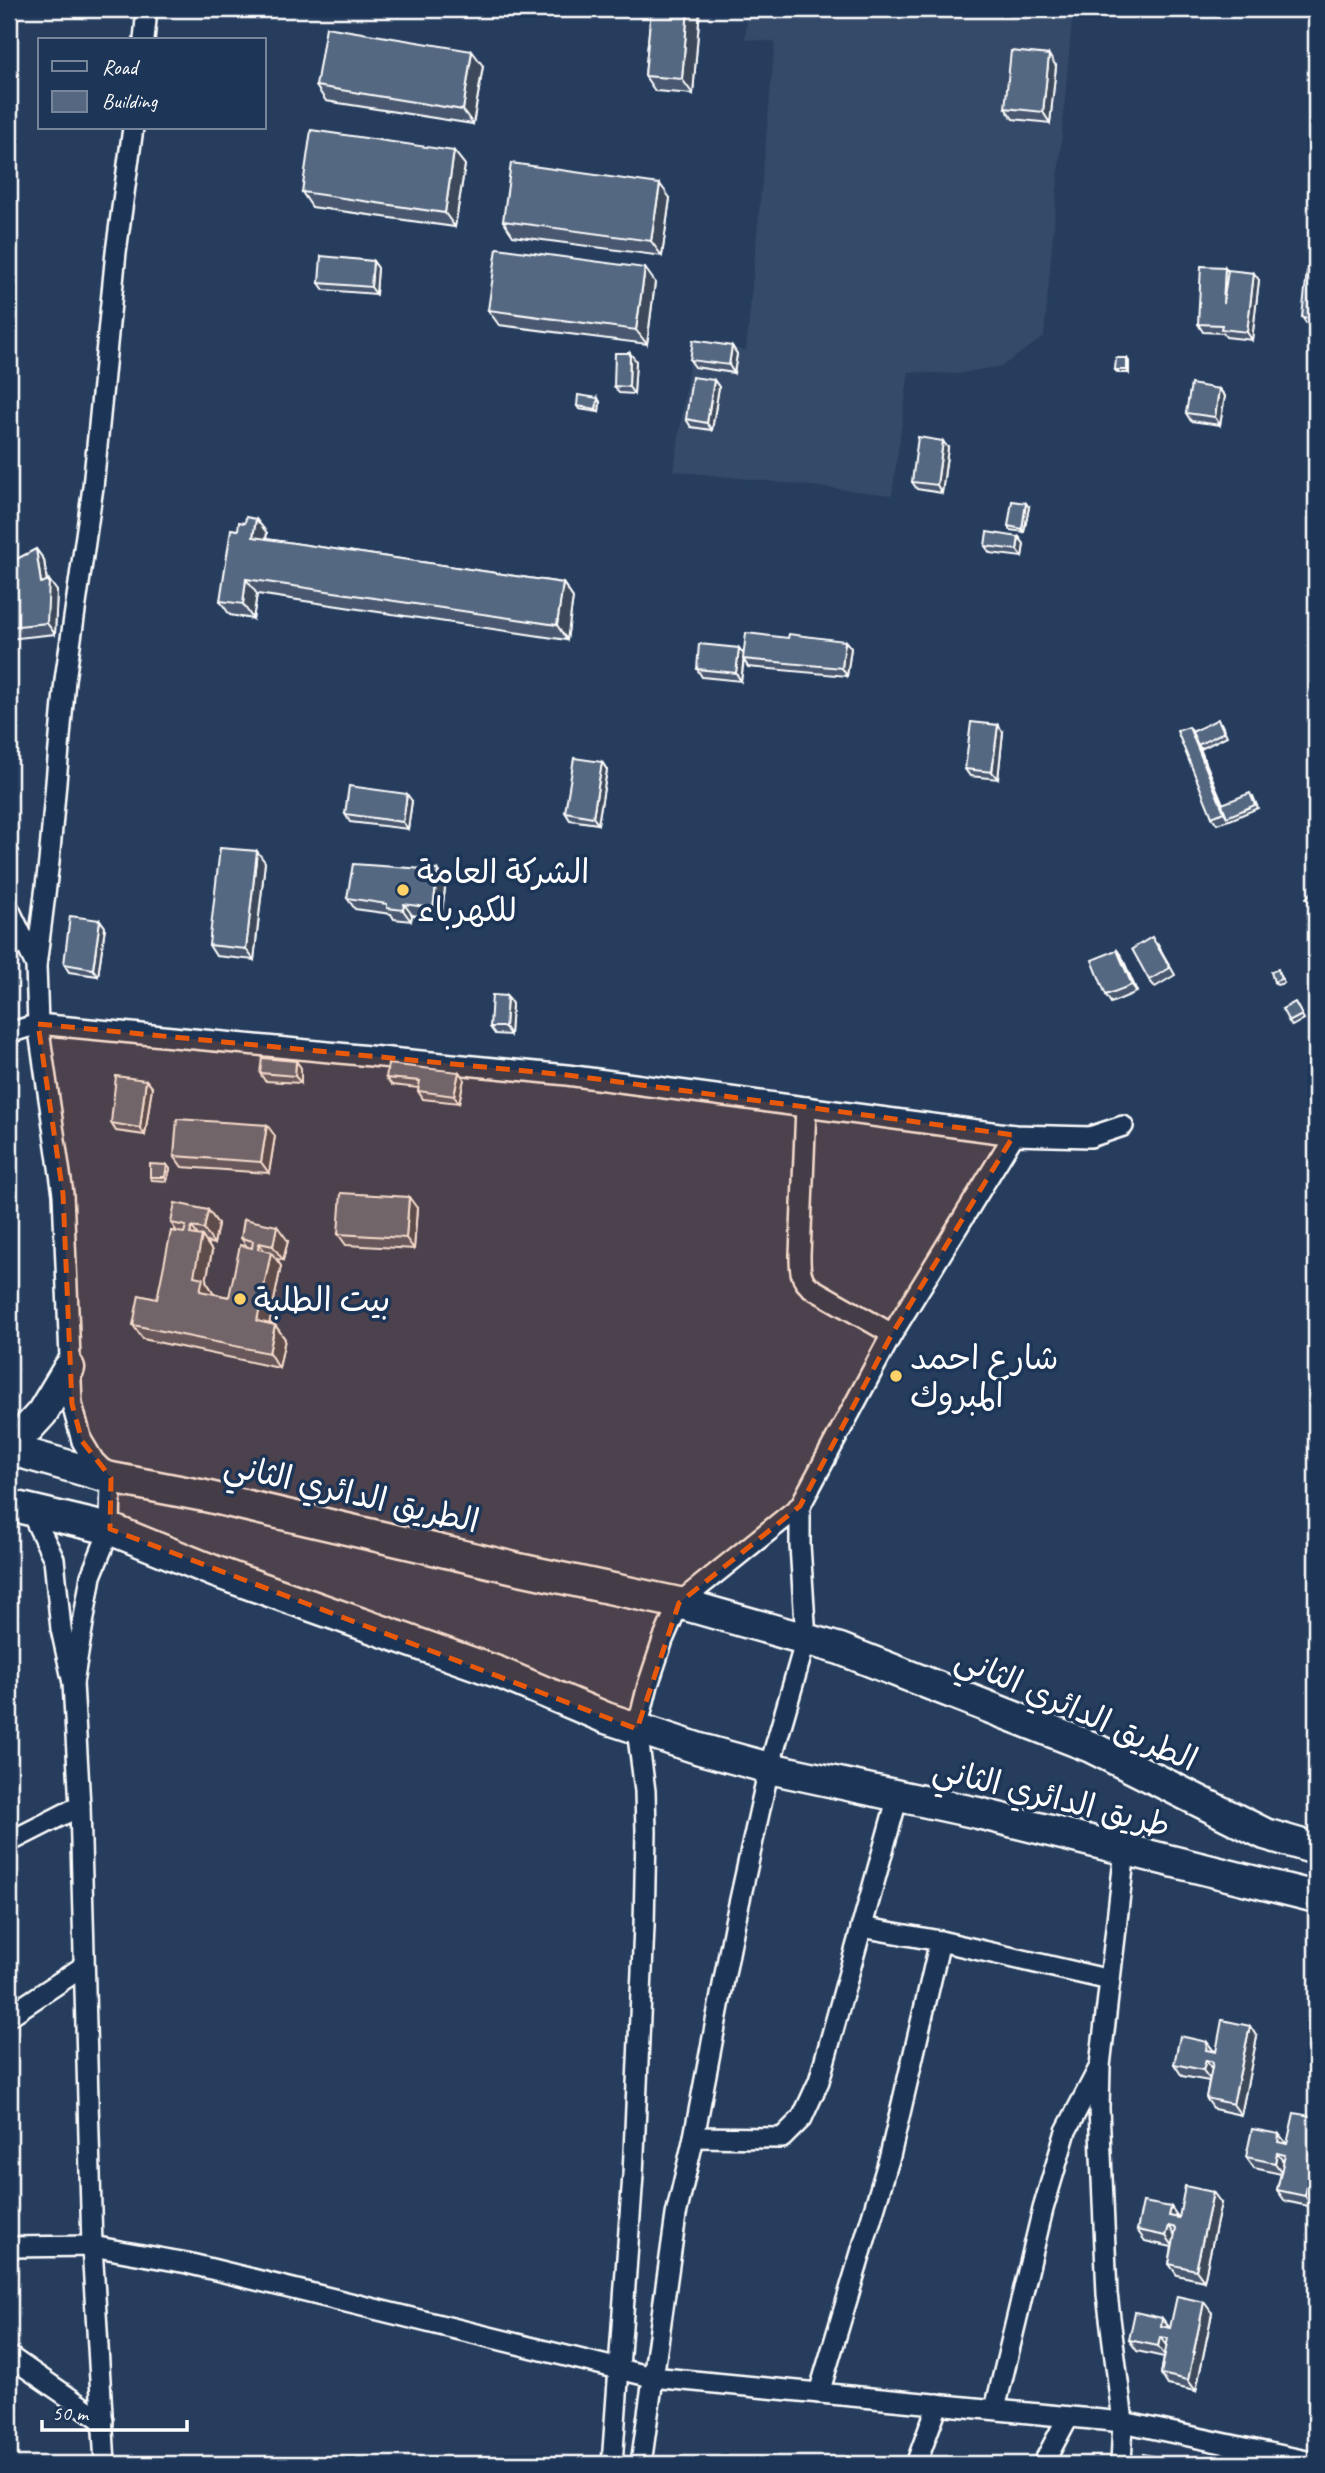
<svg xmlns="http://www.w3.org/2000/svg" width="1325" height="2473" font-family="Caveat,'Playpen Sans Arabic',sans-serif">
  <rect width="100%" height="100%" fill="#263d5e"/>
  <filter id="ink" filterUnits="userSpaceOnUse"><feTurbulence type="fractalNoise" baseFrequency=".0143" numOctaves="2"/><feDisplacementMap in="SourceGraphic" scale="14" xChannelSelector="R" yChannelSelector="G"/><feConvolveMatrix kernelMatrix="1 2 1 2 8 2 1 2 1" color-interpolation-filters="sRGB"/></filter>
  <g filter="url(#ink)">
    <path fill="#344a68" d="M748,9H1073L1044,337L1002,366L957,374L909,372L892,495L674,471L692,344L746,350L775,42L745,39Z"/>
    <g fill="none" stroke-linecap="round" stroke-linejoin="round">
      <g stroke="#fff" stroke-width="24">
        <g id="minor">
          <path d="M144,40L147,9"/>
          <path d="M9,909L36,965"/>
          <path d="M9,1033L38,1024L567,1075L1014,1135L1090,1137L1123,1126"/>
          <path d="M806,1107L800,1255C800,1270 800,1281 813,1289L892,1334"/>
          <path d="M31,1512L54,1559L61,1629L73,1683L80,1806L92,2246L105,2464"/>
          <path d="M73,1683L91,1576L110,1529L111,1478L94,1461L82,1441L72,1404L63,1194L38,1024L36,966L49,862L65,680L93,487L116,252L133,128"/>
          <path d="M9,1842L80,1806"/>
          <path d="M861,1927L940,1941L1110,1980"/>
          <path d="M9,2016L84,1966"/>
          <path d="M694,2137L782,2138L802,2118L819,2081L898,1796"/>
          <path d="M9,2247L92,2246L187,2263L652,2377L1123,2422L1316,2463"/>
          <path d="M9,2356L103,2421"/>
          <path d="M819,2393L890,2156L940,1941"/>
          <path d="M995,2409L1043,2209L1066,2131L1098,2070"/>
          <path d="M612,2464L633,2175L644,1926L646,1832L645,1791L637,1729L648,1685L663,1640L679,1603L800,1506L892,1334L1014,1135"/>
          <path d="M641,2464L676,2215L694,2137L735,1922L769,1768L806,1639L800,1545V1506"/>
          <path d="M916,2464L938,2404"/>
          <path d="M1043,2464L1068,2417"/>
          <path d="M1121,2464L1123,2422L1107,2294L1099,2108L1100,2066L1125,1851"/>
        </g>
      </g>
      <g stroke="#fff" stroke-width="35">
        <g id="primary">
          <path d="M9,1449L111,1478L205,1496L519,1569L679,1603L840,1649L1091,1747L1265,1834L1316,1849"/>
          <path d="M9,1449L42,1413L69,1368"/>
          <path d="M9,1505L110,1529L216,1572L500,1673L606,1718L700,1749L769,1768L978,1813L1316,1897"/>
        </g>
      </g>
      <use href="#minor" stroke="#1d3557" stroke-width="19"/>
      <use href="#primary" stroke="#1d3557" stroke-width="30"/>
    </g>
    <g fill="#49596f" stroke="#fff" stroke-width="2">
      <path d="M651,9H700L693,94L655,91L645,76Z"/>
      <path d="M483,66L473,124L326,101L316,86Z"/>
      <path d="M1056,66L1050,123L1013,119L1005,108Z"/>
      <path d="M454,151L465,165L455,227L312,207L302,192Z"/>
      <path d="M670,198L662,256L513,236L503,221Z"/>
      <path d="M373,261L378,268L376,294L324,290L319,283Z"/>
      <path d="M1228,271L1259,280L1252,340L1226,337L1223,333L1203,332L1198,324Z"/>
      <path d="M1316,272V329L1310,328L1302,317Z"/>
      <path d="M655,282L647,344L499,325L488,310Z"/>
      <path d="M732,346L737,354L734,373L695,367L690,360Z"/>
      <path d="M636,361L634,394L619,393L614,386Z"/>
      <path d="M1129,362V373H1118L1115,370Z"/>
      <path d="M714,380L719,387L712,430L691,427L686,419Z"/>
      <path d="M1219,389L1225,396L1220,425L1191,421L1186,413Z"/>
      <path d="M600,402L599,412L579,409L577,406Z"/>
      <path d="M948,448L942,493L917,489L912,482Z"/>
      <path d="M1029,507L1024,532L1010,530L1008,526Z"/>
      <path d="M256,519L267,533L266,539L563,583L573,598L567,640L257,594L253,619L230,615L220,601L238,530L245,523Z"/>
      <path d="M1019,537L1024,544L1022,557L990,553L985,546Z"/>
      <path d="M36,549L44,560L47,581L57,591L55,634L9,639V563Z"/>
      <path d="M845,641L851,648L847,676L748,667L744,660L741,681L702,677L697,669L739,648L744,655Z"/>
      <path d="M1221,723L1227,736L1201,749L1199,746L1223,804L1253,796L1258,808L1230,820H1229L1217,824L1212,817L1189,727L1192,732Z"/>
      <path d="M1003,732L998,779L970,776L965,769Z"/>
      <path d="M602,762L607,770L598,824L570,820L565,812Z"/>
      <path d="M412,801L408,829L350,822L345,814Z"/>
      <path d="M9,827L19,851L9,852Z"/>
      <path d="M265,862L254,960L216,956L209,945Z"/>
      <path d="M438,870L446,881L441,919L412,915L411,921L394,919L391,914L355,909L347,898Z"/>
      <path d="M100,920L105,927L98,976L69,972L64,964Z"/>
      <path d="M1158,945L1175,975L1155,987L1149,980Z"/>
      <path d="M1117,950L1122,957L1137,992L1111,1003L1106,995Z"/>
      <path d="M1280,973L1284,983L1277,985L1274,982Z"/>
      <path d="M507,996L512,1004L510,1035L495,1034L490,1027Z"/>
      <path d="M1297,1006L1304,1019L1292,1026L1289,1022Z"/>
      <path d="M296,1061L301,1068V1083L265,1081L260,1073Z"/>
      <path d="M459,1072L464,1079L459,1103L423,1099L418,1091L419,1088L392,1085L386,1078Z"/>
      <path d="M146,1080L152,1087L145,1135L116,1131L111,1123Z"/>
      <path d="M275,1136L269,1173L182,1167L174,1156Z"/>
      <path d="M167,1165L170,1169L167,1181L152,1180L150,1177Z"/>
      <path d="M417,1208L414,1249L346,1245L338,1234Z"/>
      <path d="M208,1210L218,1224L214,1244L206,1242L212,1251L206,1281L213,1292V1294L229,1297L247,1247L241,1238L288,1241L283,1260L276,1259L281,1266L269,1323L275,1325L285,1339L279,1368L143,1339L133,1325L157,1299L177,1232L171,1223Z"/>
      <path d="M1257,2037L1241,2115L1214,2109L1206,2098L1209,2081L1182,2076L1174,2064L1207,2042L1214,2051Z"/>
      <path d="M1279,2134L1287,2144L1313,2207L1285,2201L1277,2190L1281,2174L1254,2168L1246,2157Z"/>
      <path d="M1221,2203L1204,2281L1177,2275L1169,2264L1172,2247L1145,2241L1137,2230L1171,2207L1178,2217Z"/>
      <path d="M1212,2313L1196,2391L1168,2385L1161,2374L1164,2357L1137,2351L1129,2340L1162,2318L1170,2328Z"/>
    </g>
    <g fill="#3c485a" stroke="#fff" stroke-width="2">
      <path d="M688,9H700L693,94L682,79Z"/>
      <path d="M472,51L483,66L473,124L463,110Z"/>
      <path d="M1049,55L1056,66L1050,123L1043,112Z"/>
      <path d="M454,151L465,165L455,227L445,213Z"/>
      <path d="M660,184L670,198L662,256L651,241Z"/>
      <path d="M373,261L378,268L376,294L371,287Z"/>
      <path d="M1225,267L1230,275L1223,304Z"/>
      <path d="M645,268L655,282L647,344L636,330Z"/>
      <path d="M1254,273L1259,280L1252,340L1247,332Z"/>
      <path d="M732,346L737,354L734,373L729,365Z"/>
      <path d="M630,353L636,361L634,394L629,387Z"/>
      <path d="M1127,358L1129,362V373L1127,370Z"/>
      <path d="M714,380L719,387L712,430L707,423Z"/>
      <path d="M1219,389L1225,396L1220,425L1215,417Z"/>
      <path d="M598,398L600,402L599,412L596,409Z"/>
      <path d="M943,441L948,448L942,493L937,485Z"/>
      <path d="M1026,503L1029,507L1024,532L1022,529Z"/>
      <path d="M256,519L267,533L263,552L253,537Z"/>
      <path d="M1019,537L1024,544L1022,557L1017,550Z"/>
      <path d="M36,549L44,560L48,591L49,580L57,591L55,634L47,623Z"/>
      <path d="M246,579L257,594L253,619L243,604Z"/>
      <path d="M563,583L573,598L567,640L557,625Z"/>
      <path d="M845,641L851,648L847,676L842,668Z"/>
      <path d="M739,648L744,655L741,681L736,673Z"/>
      <path d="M998,725L1003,732L998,779L992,772Z"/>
      <path d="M1189,727L1194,734L1227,817L1224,812Z"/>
      <path d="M602,762L607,770L598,824L593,817Z"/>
      <path d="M407,794L412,801L408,829L403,822Z"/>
      <path d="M9,827L19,851L12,840L9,833Z"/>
      <path d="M257,851L265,862L254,960L246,949Z"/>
      <path d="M438,870L446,881L441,919L433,908Z"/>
      <path d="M404,904L412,915L411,921L403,910Z"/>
      <path d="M100,920L105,927L98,976L93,969Z"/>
      <path d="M1117,950L1122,957L1137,992L1132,985Z"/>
      <path d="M507,996L512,1004L510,1035L505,1027Z"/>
      <path d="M296,1061L301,1068V1083L295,1076Z"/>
      <path d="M459,1072L464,1079L459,1103L454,1096Z"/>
      <path d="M146,1080L152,1087L145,1135L140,1128Z"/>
      <path d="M267,1125L275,1136L269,1173L261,1162Z"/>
      <path d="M167,1165L170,1169L167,1181L165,1177Z"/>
      <path d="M409,1197L417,1208L414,1249L406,1238Z"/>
      <path d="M208,1210L218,1224L214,1244L204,1229Z"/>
      <path d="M277,1226L288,1241L283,1260L273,1246Z"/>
      <path d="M192,1227L201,1240L202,1236L212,1251L206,1281L213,1292L211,1306L200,1291L194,1276L190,1234Z"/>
      <path d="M259,1243L269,1257L258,1249Z"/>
      <path d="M271,1252L281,1266L267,1335L257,1321Z"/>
      <path d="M275,1325L285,1339L279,1368L269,1353Z"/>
      <path d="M1250,2026L1257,2037L1241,2115L1233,2104Z"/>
      <path d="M1207,2042L1215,2053L1206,2050Z"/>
      <path d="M1206,2060L1213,2071L1211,2081L1203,2070Z"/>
      <path d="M1279,2134L1287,2145L1278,2142Z"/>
      <path d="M1316,2142V2190L1313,2207L1305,2196Z"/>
      <path d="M1277,2153L1285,2164L1283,2174L1275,2163Z"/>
      <path d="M1213,2192L1221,2203L1204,2281L1196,2270Z"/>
      <path d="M1171,2207L1178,2218L1169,2216Z"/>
      <path d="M1169,2226L1176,2237L1174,2247L1166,2236Z"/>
      <path d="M1204,2302L1212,2313L1196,2391L1188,2380Z"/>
      <path d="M1162,2318L1170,2329L1161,2326Z"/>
      <path d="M1160,2337L1168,2348L1166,2357L1158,2346Z"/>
    </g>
    <g fill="#556781" stroke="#fff" stroke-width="2">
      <path d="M651,9H688L682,79L645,76Z"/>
      <path d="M326,27L472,51L463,110L316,86Z"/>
      <path d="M1011,51L1049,55L1043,112L1005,108Z"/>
      <path d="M311,130L454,151L445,213L302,192Z"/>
      <path d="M511,163L660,184L651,241L503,221Z"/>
      <path d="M497,248L645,268L636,330L488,310Z"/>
      <path d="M321,256L373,261L371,287L319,283Z"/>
      <path d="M1201,266L1225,267L1223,304L1228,270L1254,273L1247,332L1221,329L1222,325L1198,324Z"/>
      <path d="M1307,271L1316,272V319L1302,317Z"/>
      <path d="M693,340L732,346L729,365L690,360Z"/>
      <path d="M615,353H630L629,387L614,386Z"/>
      <path d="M1116,358H1127V370H1115Z"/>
      <path d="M692,377L714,380L707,423L686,419Z"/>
      <path d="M1191,384L1219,389L1215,417L1186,413Z"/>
      <path d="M578,395L598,398L596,409L577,406Z"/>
      <path d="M918,437L943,441L937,485L912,482Z"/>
      <path d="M1012,501L1026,503L1022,529L1008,526Z"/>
      <path d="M246,517L256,519L253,537L563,583L557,625L246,579L243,604L220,601L231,529L238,530L239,522L245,523Z"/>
      <path d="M987,532L1019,537L1017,550L985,546Z"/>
      <path d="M36,549L41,583L49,580L47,623L9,627V563Z"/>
      <path d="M746,633L788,638L789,634L845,641L842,668L743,659Z"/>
      <path d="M699,644L739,648L736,673L697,669Z"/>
      <path d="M1218,719L1224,732L1198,745L1192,732Z"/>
      <path d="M971,722L998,725L992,772L965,769Z"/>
      <path d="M1189,727L1224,812L1212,817L1177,731Z"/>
      <path d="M574,758L602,762L593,817L565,812Z"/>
      <path d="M349,786L407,794L403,822L345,814Z"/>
      <path d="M1250,793L1255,805L1227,817L1222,804Z"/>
      <path d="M220,848L257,851L246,949L209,945Z"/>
      <path d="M353,864L438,870L433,908L404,904L403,910L387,908V904L347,898Z"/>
      <path d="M1316,888V909L1306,898Z"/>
      <path d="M70,916L100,920L93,969L64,964Z"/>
      <path d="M1152,937L1170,968L1149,980L1132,949Z"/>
      <path d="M1117,950L1132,985L1106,995L1092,960Z"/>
      <path d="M1278,969L1281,979L1274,982L1271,972Z"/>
      <path d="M492,995L507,996L505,1027H490Z"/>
      <path d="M1295,1002L1302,1015L1289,1022L1282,1009Z"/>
      <path d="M262,1058L296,1061L295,1076L260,1073Z"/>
      <path d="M388,1064L459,1072L454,1096L418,1091L420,1081L386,1078Z"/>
      <path d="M116,1076L146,1080L140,1128L111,1123Z"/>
      <path d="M177,1119L267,1125L261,1162L174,1156Z"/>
      <path d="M150,1164L167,1165L165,1177H150Z"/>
      <path d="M341,1193L409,1197L406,1238L338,1234Z"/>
      <path d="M175,1203L208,1210L204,1229L192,1227L190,1234L202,1236L194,1276L203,1278L200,1291L229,1297L240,1245L252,1248L253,1241L241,1238L244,1219L277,1226L273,1246L259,1243L258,1249L271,1252L257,1321L275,1325L269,1353L133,1325L139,1295L157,1299L171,1231L184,1233L186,1226L171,1223Z"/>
      <path d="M1222,2020L1250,2026L1233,2104L1206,2098L1213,2062L1206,2060L1203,2070L1174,2064L1180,2036L1207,2042L1206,2050L1216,2052Z"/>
      <path d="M1294,2113L1316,2117V2142L1305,2196L1277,2190L1285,2155L1277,2153L1275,2163L1246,2157L1252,2129L1279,2134L1278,2142L1287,2144Z"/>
      <path d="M1185,2186L1213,2192L1196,2270L1169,2264L1176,2228L1169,2226L1166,2236L1137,2230L1143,2202L1171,2207L1169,2216L1179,2218Z"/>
      <path d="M1177,2296L1204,2302L1188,2380L1161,2374L1168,2338L1160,2337L1158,2346L1129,2340L1135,2312L1162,2318L1161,2326L1170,2328Z"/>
      <path d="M1143,2454L1181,2461L1180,2464H1142Z"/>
    </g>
  </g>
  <path fill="#e8590c" fill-opacity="0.2" stroke="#e8590c" stroke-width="5" stroke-dasharray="14 9" stroke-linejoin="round" d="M38,1024L567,1075L1014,1135L892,1334L800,1506L679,1603L637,1729L110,1529L111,1478L82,1441L72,1404L63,1194Z"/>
  <g fill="#ffd166" stroke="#1d3557" stroke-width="2.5">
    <circle cx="403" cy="890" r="7"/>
    <circle cx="240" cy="1299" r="7"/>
    <circle cx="896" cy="1376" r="7"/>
  </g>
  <g text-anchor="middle" stroke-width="7" stroke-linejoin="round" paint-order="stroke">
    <g font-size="33" fill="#fff" stroke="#1d3557" text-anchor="start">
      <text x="417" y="883">الشركة العامة<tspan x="417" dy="38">للكهرباء</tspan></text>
      <text x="254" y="1311">بيت الطلبة</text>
      <text x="910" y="1369">شارع احمد<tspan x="910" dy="38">المبروك</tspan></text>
    </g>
    <g font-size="33" fill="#fff" stroke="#1d3557">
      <text transform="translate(352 1492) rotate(13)" y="12">الطريق الدائري الثاني</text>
      <text transform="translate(1077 1708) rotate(24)" y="12">الطريق الدائري الثاني</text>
      <text transform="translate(1052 1796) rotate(14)" y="12">طريق الدائري الثاني</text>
    </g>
  </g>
  <rect width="1325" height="2473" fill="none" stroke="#1d3557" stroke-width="35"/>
  <rect x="18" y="18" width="1290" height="2438" fill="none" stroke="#fff" stroke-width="2.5" filter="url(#ink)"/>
  <rect x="38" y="38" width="228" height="91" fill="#1d3557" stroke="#77869a" stroke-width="2"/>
  <rect x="52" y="61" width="35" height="10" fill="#1d3557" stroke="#77869a" stroke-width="2"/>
  <text x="102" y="74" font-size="21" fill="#ffffff">Road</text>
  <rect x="52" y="91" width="35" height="21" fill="#556781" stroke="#77869a" stroke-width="2"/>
  <text x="102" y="108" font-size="21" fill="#ffffff">Building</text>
  <path d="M42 2420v10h145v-10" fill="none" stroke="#ffffff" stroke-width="3.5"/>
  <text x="52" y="2420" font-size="21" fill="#ffffff" stroke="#1d3557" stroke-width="5" paint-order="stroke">50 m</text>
</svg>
